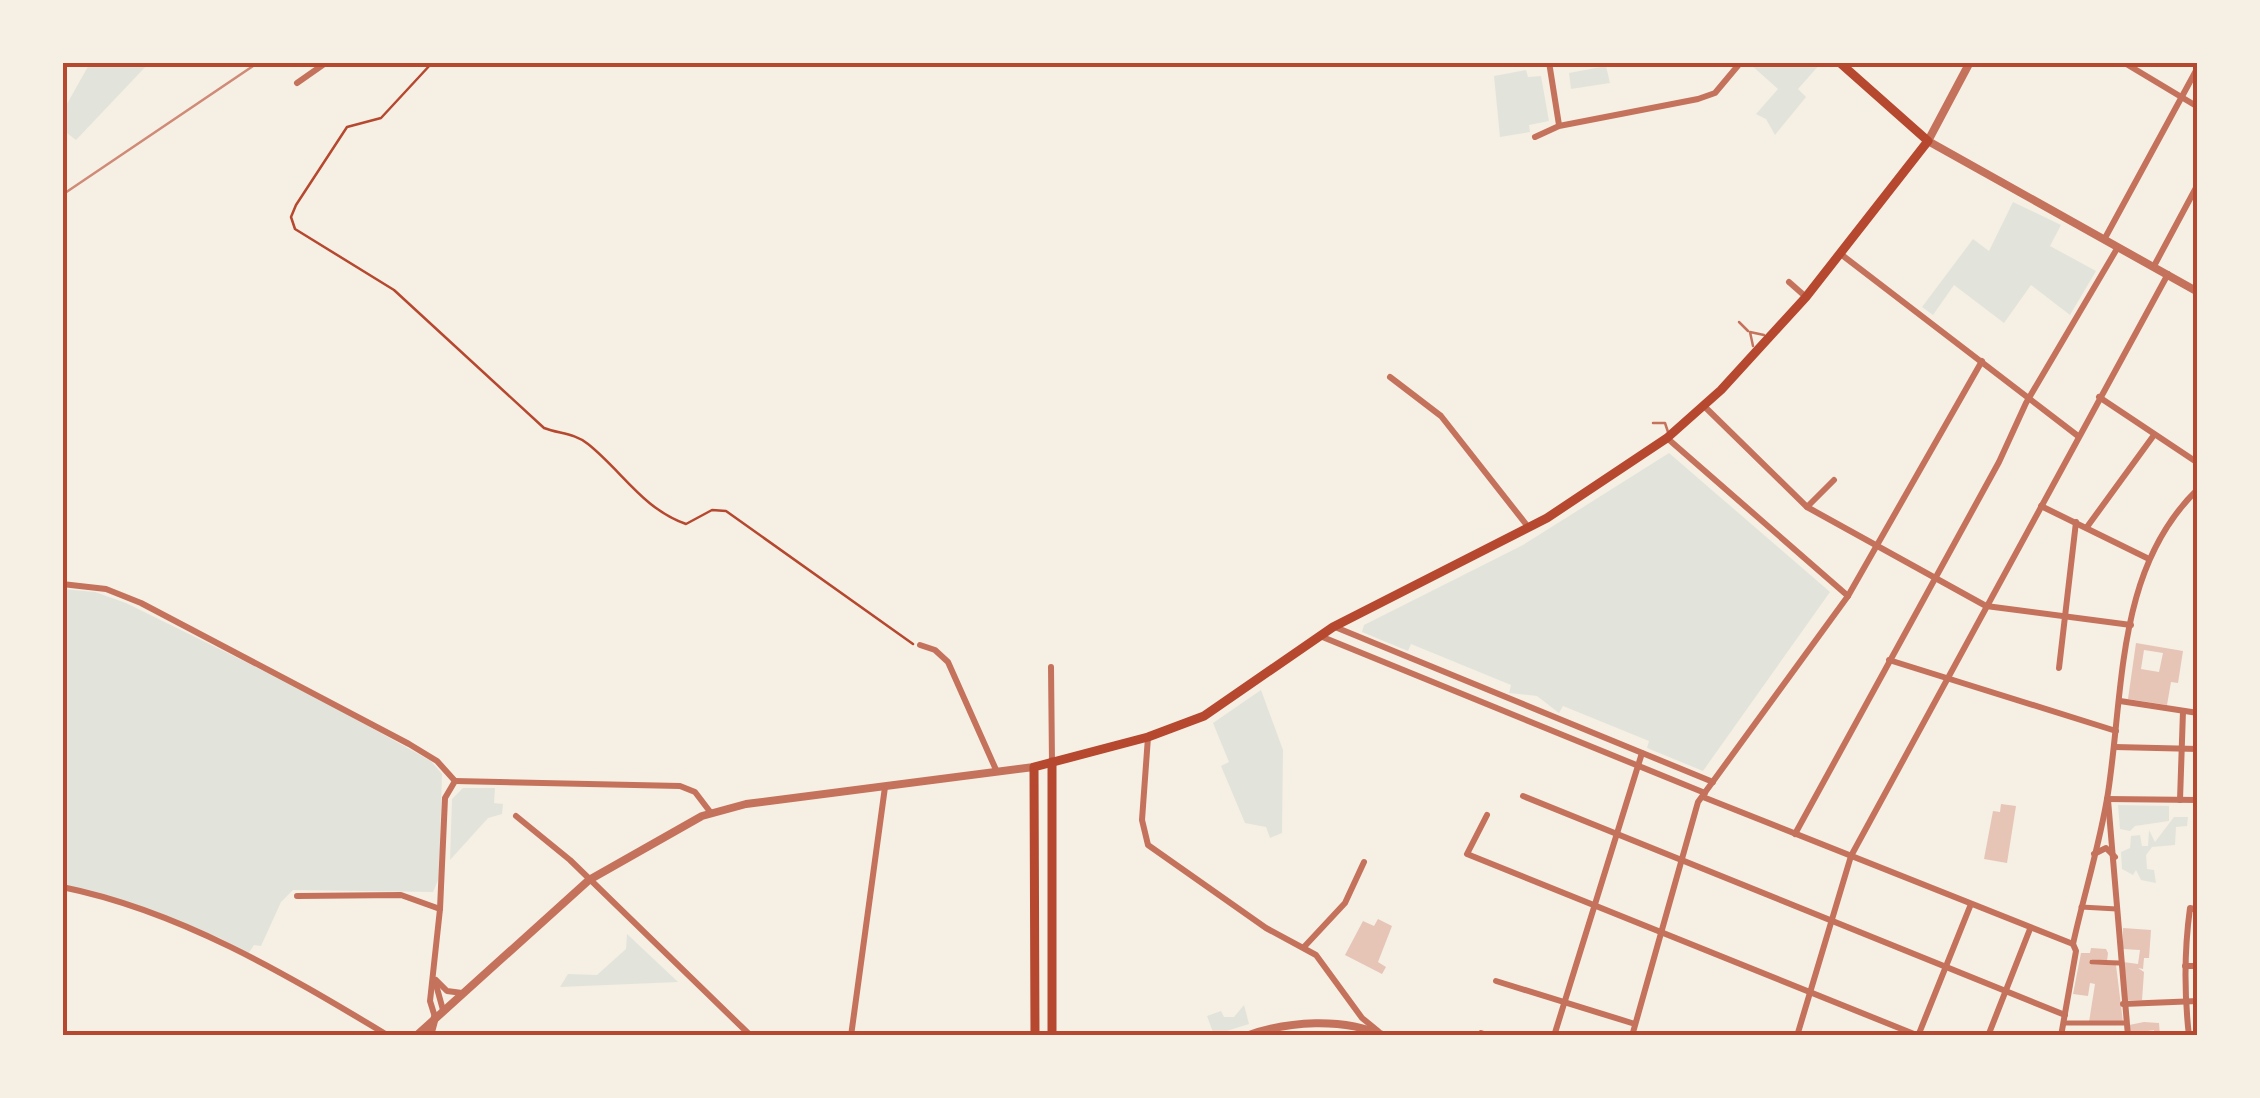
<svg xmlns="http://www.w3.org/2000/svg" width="2260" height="1098" font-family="Helvetica,sans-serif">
  <rect width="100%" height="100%" fill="#f6efe4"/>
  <g fill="#e2e4dc">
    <path d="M90,63H149L76,140L63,130V111Z"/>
    <path d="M1821,63L1798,89L1806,97L1775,135L1766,119L1756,114L1778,89L1750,64Z"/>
    <path d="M1606,66L1610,83L1571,89L1569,73Z"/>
    <path d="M1526,70L1528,77L1541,76L1549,121L1529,125L1530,132L1500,137L1494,76Z"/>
    <path d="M2013,202L2061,225L2050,246L2096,271L2070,315L2031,285L2004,323L1954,285L1933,315L1922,307L1973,239L1989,251Z"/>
    <path d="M1669,453L1830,592L1703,771L1647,748L1649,741L1563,706L1559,713L1537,696L1509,693L1511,685L1411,644L1408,651L1362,632L1364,625L1523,545Z"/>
    <path d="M63,589L95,592L126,603L307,692L431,761L442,774L439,878L433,892L293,890L281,902L261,946L254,945L248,954L220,938L63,886Z"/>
    <path d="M1261,690L1283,750L1282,833L1270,838L1266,827L1245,823L1221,766L1229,762L1213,723Z"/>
    <path d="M463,788H495L494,803L503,804L502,814L488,818L450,860L452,799Z"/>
    <path d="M2118,805L2169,806V821L2135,826L2130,831L2120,829Z"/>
    <path d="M2174,817H2188L2187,826L2176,827L2175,845L2152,847L2146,855L2147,869L2154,870L2156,883L2141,880L2136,870L2133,875L2122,869L2121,852L2130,848L2131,836L2140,835L2142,846H2148L2149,830L2155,842Z"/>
    <path d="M627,934L678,982L560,987L568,974L597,975L626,949Z"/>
    <path d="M1244,1005L1249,1024L1214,1035L1207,1016L1221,1011L1224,1017H1234Z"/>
  </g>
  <g fill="#e6c5b7" fill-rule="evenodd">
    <path d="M2136,643L2183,651L2178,683L2171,682L2167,705L2128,699ZM2144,650L2163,653L2159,672L2141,669Z"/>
    <path d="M2001,804L2016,806L2007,863L1984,859L1993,811L2000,812Z"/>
    <path d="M1378,919L1392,926L1378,962L1386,967L1382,974L1345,955L1363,921L1374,926Z"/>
    <path d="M2123,928L2151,930L2149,958H2144L2143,969L2138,968L2144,972L2142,1000H2125L2123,962L2138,964L2140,950L2123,949Z"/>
    <path d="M2091,948L2106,949L2108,953L2107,961L2091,959L2090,965H2116L2123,1022H2089L2095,984L2090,983L2088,996L2073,994L2081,953H2090Z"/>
    <path d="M2144,1022L2159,1023L2160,1036H2154V1030L2148,1031V1036H2131L2129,1025Z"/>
  </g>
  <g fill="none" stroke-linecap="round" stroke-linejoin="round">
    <path stroke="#b5482f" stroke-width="2.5" d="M431,64L381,118L347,127L296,205L291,217L295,229L394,290L544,428C560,434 574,433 588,444C622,471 643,509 686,524L712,510L726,511L913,644"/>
    <g stroke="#c5725c" stroke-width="2.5">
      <path d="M1739,322L1748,331"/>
      <path d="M1753,346L1750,332L1764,335"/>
      <path d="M1653,423H1665L1668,432"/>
    </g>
    <g stroke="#c5725c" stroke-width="5">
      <path d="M2081,907L2117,909"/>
      <path d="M2092,962L2119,963"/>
      <path d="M2064,1023H2126"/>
    </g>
    <g stroke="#c5725c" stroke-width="6">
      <path d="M1549,62L1559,125"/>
      <path d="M2123,62L2198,107"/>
      <path d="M297,83L327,62"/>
      <path d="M1535,137L1559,126L1698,99L1715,93L1741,62"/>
      <path d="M2105,238L2198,67"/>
      <path d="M1842,255L2078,436"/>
      <path d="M2154,266L2198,184"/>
      <path d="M1789,282L1806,297"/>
      <path d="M1390,377L1441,416L1529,528"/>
      <path d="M2099,397L2198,463"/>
      <path d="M1705,407L1807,507L1986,606L2131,625"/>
      <path d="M1667,438L1848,596"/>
      <path d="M2041,506L2147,558"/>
      <path d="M1807,507L1834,480"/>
      <path d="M2087,527L2154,435"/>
      <path d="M62,584L106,589L141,603L409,744L437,761L455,781"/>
      <path d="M1335,627L1713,782"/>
      <path d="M1320,636L1705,793"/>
      <path d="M920,645L935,650L948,662L997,772"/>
      <path d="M1889,660L2116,731"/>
      <path d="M1051,667L1052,762"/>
      <path d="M2059,668L2076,522"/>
      <path d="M2120,701L2198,713"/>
      <path d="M1148,737L1142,820L1148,845L1266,928L1316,955L1362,1018L1378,1031"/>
      <path d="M2115,747L2198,749"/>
      <path d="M455,781L680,786L695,792L711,813"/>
      <path d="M1523,796L2065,1015"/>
      <path d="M1703,797L2073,944"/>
      <path d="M2107,799L2198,800"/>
      <path d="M2108,800L2128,1036"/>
      <path d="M2180,800L2183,711"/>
      <path d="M1487,815L1467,854L1919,1036"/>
      <path d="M516,816L570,860L751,1036"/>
      <path d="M1795,834L1999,462L2026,403L2118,247"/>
      <path d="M2094,854L2106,848L2115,857"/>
      <path d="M62,887C181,911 287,975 389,1036"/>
      <path d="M297,896L401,895L440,909"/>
      <path d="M1304,947L1345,903L1364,862"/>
      <path d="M2185,966H2198"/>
      <path d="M436,980L447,991L462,993"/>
      <path d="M435,981L443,1010"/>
      <path d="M1496,981L1635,1024"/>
      <path d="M2123,1004L2198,1001"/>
      <path d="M435,1017L430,1001L440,909L445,798L455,781"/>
      <path d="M1481,1033L1489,1036"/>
      <path d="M851,1036L885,787"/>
      <path d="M1554,1036L1642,753"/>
      <path d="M1632,1036L1698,802L1848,596L1982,361"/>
      <path d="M1797,1036L1851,856L2168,274"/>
      <path d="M1918,1036L1971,904"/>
      <path d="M1988,1036L2030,929"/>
      <path d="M2061,1036L2076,951L2073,944C2084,894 2100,844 2108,793C2124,689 2116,568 2198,489"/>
      <path d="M2189,1036C2184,992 2184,952 2190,908L2198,910"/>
    </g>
    <g stroke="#c5725c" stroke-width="8">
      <path d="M1970,62L1928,141L2198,292"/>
      <path d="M416,1036L589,880L702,816L746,804L1034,767"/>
      <path d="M430,1036L435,1017"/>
      <path d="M1246,1036C1288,1021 1342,1017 1385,1036"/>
    </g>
    <g stroke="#b5482f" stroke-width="9">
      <path d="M1035,1036L1034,767L1148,737L1204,716L1333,627L1547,518L1667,438L1721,390L1806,297L1928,141L1839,62"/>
      <path d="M1052,1036V762"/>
    </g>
    <path stroke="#cf8b77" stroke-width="2.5" d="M62,195L259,62"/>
  </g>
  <rect width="2260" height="1098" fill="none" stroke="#f6efe4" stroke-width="130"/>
  <rect x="65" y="65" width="2130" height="968" fill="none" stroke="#b5482f" stroke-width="4"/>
</svg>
